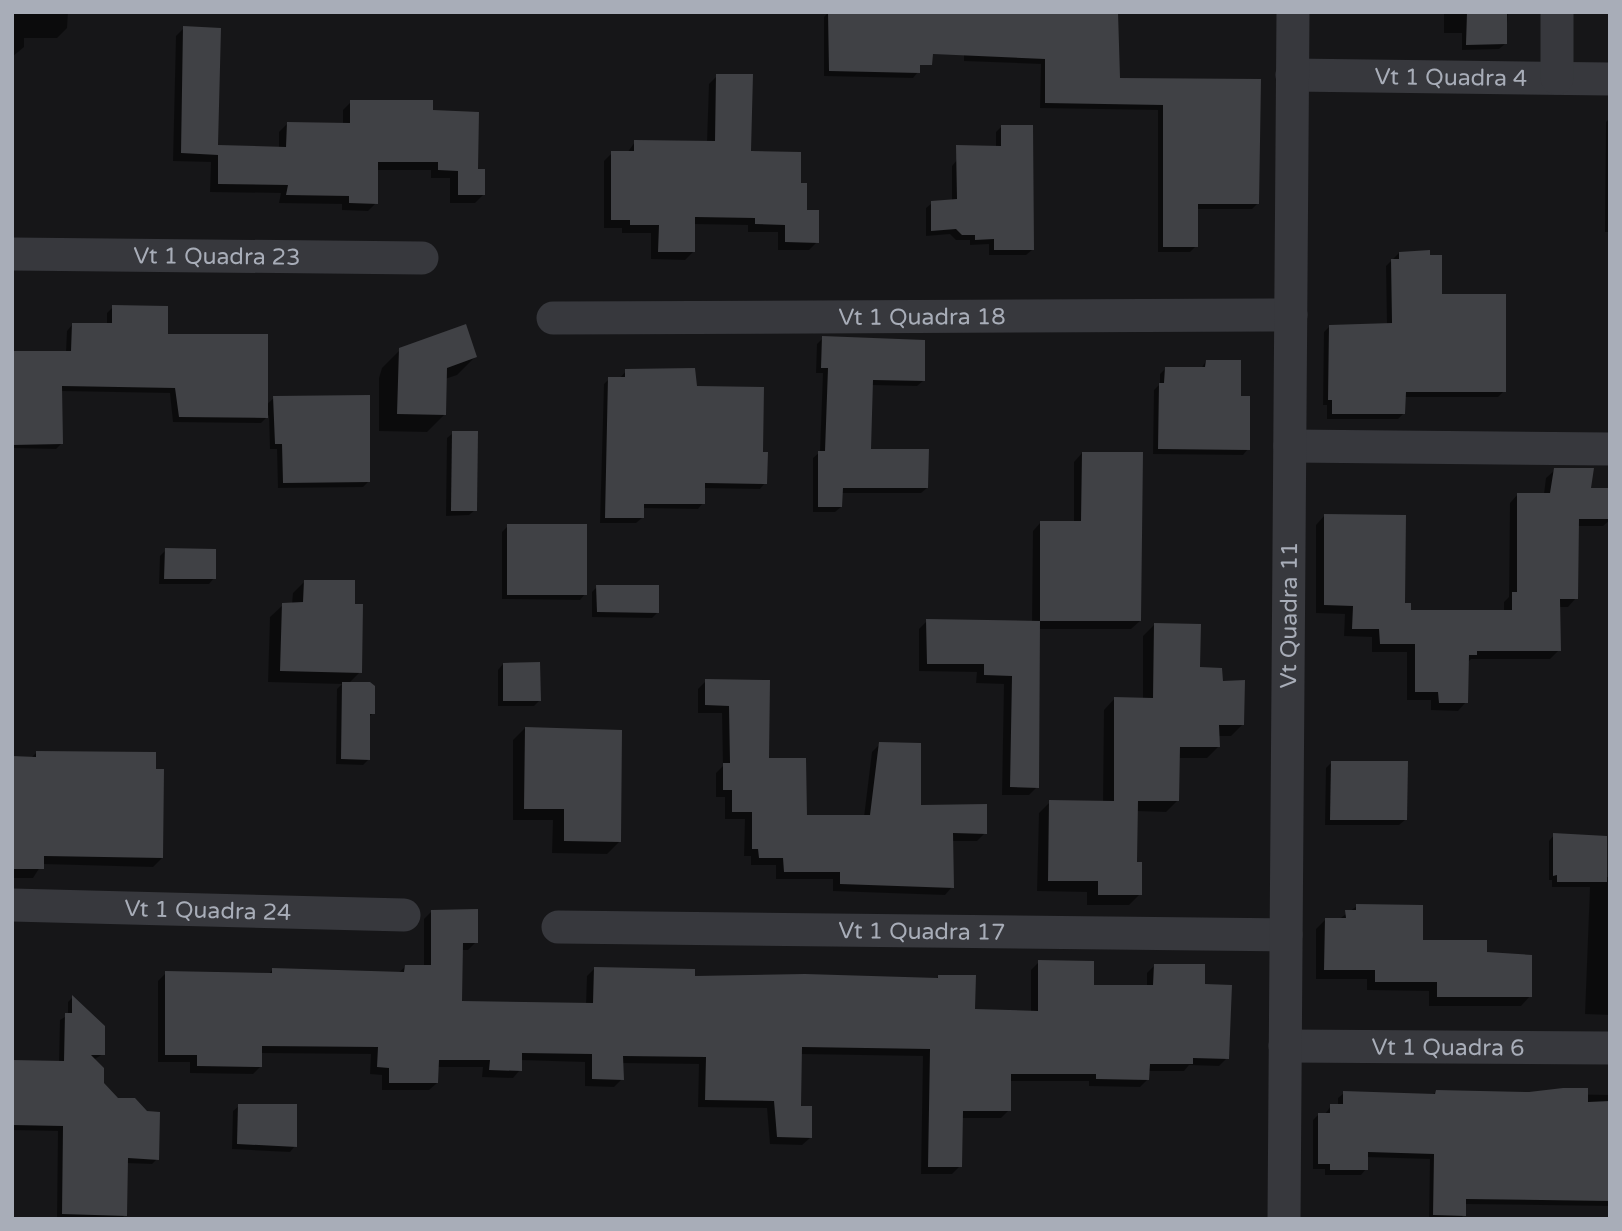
<svg xmlns="http://www.w3.org/2000/svg" width="1622" height="1231" font-family="'Varela Round',sans-serif">
  <rect width="100%" height="100%" fill="#161618"/>
  <g fill="#0007">
    <path d="M12,12H68L67,28L57,38H24V47L12,57Z"/>
    <path d="M829,12L918,72L913,78L824,76V17Z"/>
    <path d="M964,12L1118,80L1259,81L1258,203L1252,209H1196V246L1190,252H1158V110L1040,108L1041,64L964,61Z"/>
    <path d="M1444,12H1508L1505,44L1499,49L1462,50V33H1444Z"/>
    <path d="M184,28L217,146L279,148V132L287,124H343V110L351,102L431,112L476,170L483,195L475,203H450V178H431V170H376V203L368,211L342,210V204L279,203L281,193L210,192L211,162L173,161L176,36Z"/>
    <path d="M717,76L750,153L799,184L817,242L809,250H778V232H748V225L693,224V252L685,260L651,259V233H622V228H604V161L612,153H627L635,142H707L709,84Z"/>
    <path d="M1610,118V232H1605L1606,122Z"/>
    <path d="M1002,126L1032,250L1026,255H989V244L970,245V240H956L950,234L926,236V208L932,203L952,201V166L957,160L996,148V132Z"/>
    <path d="M1399,253L1440,295L1504,391L1498,397H1404V413L1398,419H1327V405H1323L1324,332L1329,327L1387,325L1386,266Z"/>
    <path d="M113,307L166,335L266,405L274,398L369,481L363,487L278,488L277,449H270L269,415L261,423L173,422L170,393L61,391V444L56,449L12,448V353L66,352L67,331L72,325H107V313Z"/>
    <path d="M823,338L923,381L917,386L872,385L870,451L927,488L921,493H841V507L835,512H813V458L820,452L823,373H816L817,344Z"/>
    <path d="M400,350L475,357L457,375L445,379V414L427,432L379,431V378L382,368Z"/>
    <path d="M1206,361L1239,398L1248,449L1243,455L1153,454L1154,390L1160,384V374L1165,369H1201Z"/>
    <path d="M626,371L695,388L761,454L765,483L760,489L703,488V503L698,509L642,508V518L636,523H600L604,384L609,379L620,378Z"/>
    <path d="M453,433L475,510L469,515L446,516L447,438Z"/>
    <path d="M1082,453L1140,621L1131,629H1038L1037,787L1029,795H1002L1004,684L976,683L977,672L919,671V629L927,621L1032,622L1033,531L1041,522H1074V462Z"/>
    <path d="M1555,470L1589,490H1610V520L1603,526H1577L1576,598L1568,607H1558L1559,650L1550,659H1471L1467,663L1466,702L1458,711L1431,710V700H1407V652H1372V637L1344,636L1345,614L1316,613V525L1324,516L1409,612H1504V602L1509,597L1510,503L1518,494H1544L1546,478Z"/>
    <path d="M508,526L585,594L580,600L502,599V532Z"/>
    <path d="M166,550L214,578L209,584H159L160,556Z"/>
    <path d="M305,581L353,606L360,672L348,684L373,713L368,718L369,759L363,765L336,764L337,689L342,684L268,682L270,617L283,605L292,604L293,593Z"/>
    <path d="M597,587L657,613L652,618L592,617V592Z"/>
    <path d="M1154,625L1198,669L1221,682L1243,724L1231,736H1218V747L1207,758H1178V800L1166,812L1136,811L1135,864L1140,894L1129,905H1087V892L1037,891L1039,813L1050,802L1103,803L1104,710L1115,698L1143,699V636Z"/>
    <path d="M503,664L540,700L534,706H498V670Z"/>
    <path d="M706,681L769,682L767,759L805,817H864L872,752L880,744L919,807L985,833L977,841H952V887L945,895L833,891V879H776V865H751V856H744L745,819H725V797H716V773L723,766L722,713H698V689Z"/>
    <path d="M525,728L619,842L607,854L552,853L553,820H513V740Z"/>
    <path d="M37,752L154,771L162,858L153,867L42,864L33,878H12V758H31Z"/>
    <path d="M1332,762L1405,820L1399,825H1325L1326,768Z"/>
    <path d="M1554,835L1605,877H1610V1015L1585,1014L1590,887H1552V880H1549V841Z"/>
    <path d="M1357,906L1421,941L1530,996L1521,1006H1429V991L1367,990V979H1316V929L1325,920H1338Z"/>
    <path d="M432,911L476,942L468,950H461V1003L586,1005L587,976L594,969L693,977L935,980L938,977L973,1011L1031,1012V970L1039,962L1092,987H1147V973L1155,965L1204,986L1227,1058L1219,1066L1189,1065L1184,1071H1148V1079L1140,1087L1089,1086V1081H1009V1110L1001,1118H961L960,1166L952,1174H921L923,1056L800,1054L799,1108L810,1138L802,1145L770,1144L767,1108L698,1107L699,1064L621,1063L622,1079L614,1087L585,1086V1062L520,1060V1070L513,1078L482,1077L483,1067H437V1083L429,1090H382V1075L370,1074L371,1054L261,1053V1066L253,1074L190,1073V1062H158V981L166,973L268,975L273,969L398,973L405,967H424V919Z"/>
    <path d="M73,997L103,1054L93,1060L102,1084L157,1159L152,1164L126,1163L125,1215L121,1219H57L58,1131L12,1130V1062H59L60,1020L68,1015V1002Z"/>
    <path d="M1436,1092L1610,1095V1206L1464,1204V1215L1460,1219H1429L1430,1159L1366,1157V1169L1361,1175H1325V1169H1313V1120L1319,1114H1325L1331,1106H1338V1098L1344,1093L1432,1096Z"/>
    <path d="M239,1106L295,1146L290,1152L232,1149L233,1111Z"/>
  </g>
  <g fill="#404145">
    <path d="M828,12H1118L1120,78L1261,79L1259,204H1198V247H1163V105L1045,103V59L933,54L932,65H920V73L829,71Z"/>
    <path d="M1467,12H1507V44L1466,45Z"/>
    <path d="M183,26L221,28L218,145L286,147L287,122L350,123V100H433V110L479,112L478,169H485V195H458V171L438,170V162H378V204L349,203V196L286,195L288,185L218,184V152V155L181,153Z"/>
    <path d="M716,74H753L751,151L801,152V183H807V210H819V243L785,242V225L755,224V218L695,217V252H658L659,225H630V220H611V151H634V140L715,141Z"/>
    <path d="M1001,125H1033L1034,250H994V239L975,240V235H962L956,229L931,231V201L957,199L956,145L1001,146Z"/>
    <path d="M1430,250V255H1442V294H1506V392H1406L1405,414H1332V400H1328L1329,325L1392,323L1391,259H1399V252Z"/>
    <path d="M112,305L168,306V334H268V418L179,417L175,388L62,386L63,444L12,445V351H71L72,323H112Z"/>
    <path d="M466,324L477,357L447,368L446,415L397,414L399,348Z"/>
    <path d="M822,336L925,340V381L873,380L871,449H929L928,488H843L842,507H818V451H825L828,368H821Z"/>
    <path d="M1206,360H1241V396H1250V450L1158,449L1159,383H1164L1165,367H1205Z"/>
    <path d="M695,368L697,386L764,387L763,452H768L767,484L705,483V504H644V518H605L608,377H625V369Z"/>
    <path d="M370,395V482L283,483L282,444H275L273,396Z"/>
    <path d="M452,431H478L477,511H451Z"/>
    <path d="M1082,452H1143L1141,621H1040L1039,788L1010,787L1012,676L984,675V664H927L926,619L1040,621V521H1081Z"/>
    <path d="M1554,468H1594L1591,488H1610V519H1579L1578,599H1560L1561,651H1477V655H1469L1468,703H1439L1438,692H1415V644H1380L1379,629H1352L1353,606L1324,605V514L1406,515L1405,603H1411V610H1512V592H1517V493H1550Z"/>
    <rect x="507" y="524" width="80" height="71"/>
    <path d="M165,548L216,549V579H164Z"/>
    <path d="M304,580H355V604H363L362,673L280,671L282,603L303,602Z"/>
    <path d="M596,585H659V613L597,612Z"/>
    <path d="M1154,623L1201,624L1200,667L1222,668L1223,681L1245,680L1244,725H1219L1220,747H1180L1179,801H1138L1137,862H1142V895H1098V881H1048L1049,800L1114,801V697L1153,698Z"/>
    <path d="M540,662L541,701H503V663Z"/>
    <path d="M705,679L770,680L769,758H806L807,815H870L879,742L921,743V805L987,804V834L953,833L954,888L840,884V872H784L783,858H759L758,849H752V812H732V790H723V763H730L729,706L705,705Z"/>
    <path d="M342,682H370L375,686V714H370V760L341,759Z"/>
    <path d="M525,727L622,730L621,842L564,841V809H524Z"/>
    <path d="M36,751L156,752V769H164L163,858L44,856V869H12V756L36,757Z"/>
    <path d="M1331,761H1408L1407,820H1330Z"/>
    <path d="M1553,833L1607,836V882H1557V875L1553,876Z"/>
    <path d="M1356,904L1423,905V940H1487V952L1532,955V997H1437V982H1375V970H1324L1325,918H1346L1345,910H1356Z"/>
    <path d="M478,909V943H463L462,1001L593,1003L594,967L695,969V976L805,974L938,978V975H976L975,1009L1038,1011V960L1094,961V985H1153L1154,964H1205V984L1232,985L1229,1059L1193,1058V1064H1150L1149,1080L1096,1079V1074H1011V1111H963L962,1167H928L930,1049L802,1047L801,1106H812V1138L777,1137L774,1101L705,1100L706,1057L623,1056L624,1080L592,1079V1054L522,1053V1071L489,1070L490,1060H439L438,1083H389V1068L377,1067L378,1047L262,1046V1067L197,1066V1055H165V971L272,973V968L404,972L405,965H431V910Z"/>
    <path d="M72,995L105,1026V1055H91L104,1068V1083L118,1098H135L147,1111L160,1112L159,1160L128,1158L127,1216L62,1214L63,1126L12,1125V1060L64,1061L65,1013H72Z"/>
    <path d="M1563,1088H1588V1102L1610,1101V1201L1466,1199V1216L1433,1215L1434,1154L1368,1152V1170H1330V1164H1318V1113H1330V1104H1343V1091L1435,1094L1436,1090L1529,1092Z"/>
    <path d="M238,1104H297V1147L237,1144Z"/>
  </g>
  <g fill="none" stroke-linecap="round" stroke-linejoin="round">
    <g stroke="#37383d" stroke-width="33">
      <path id="s1" d="M1292,75L1610,79"/>
      <path d="M1557,78V12"/>
      <path id="s2" d="M12,254L422,258"/>
      <path id="s3" d="M553,318L1291,315"/>
      <path d="M1290,446L1610,449"/>
      <path id="s4" d="M12,905L404,915"/>
      <path id="s5" d="M558,927L1286,935"/>
      <path id="s6" d="M1285,1046L1610,1048"/>
      <path id="s7" d="M1284,1219L1293,12"/>
    </g>
  </g>
  <g text-anchor="middle" stroke-width="5" stroke-linejoin="round" paint-order="stroke">
    <g font-size="23" fill="#a8adb8" stroke="#111113">
      <text dy="8" stroke="none"><textPath href="#s1" startOffset="159">Vt 1 Quadra 4</textPath></text>
      <text dy="8" stroke="none"><textPath href="#s2" startOffset="205">Vt 1 Quadra 23</textPath></text>
      <text dy="8" stroke="none"><textPath href="#s3" startOffset="369">Vt 1 Quadra 18</textPath></text>
      <text dy="8" stroke="none"><textPath href="#s7" startOffset="604">Vt Quadra 11</textPath></text>
      <text dy="8" stroke="none"><textPath href="#s4" startOffset="196">Vt 1 Quadra 24</textPath></text>
      <text dy="8" stroke="none"><textPath href="#s5" startOffset="364">Vt 1 Quadra 17</textPath></text>
      <text dy="8" stroke="none"><textPath href="#s6" startOffset="163">Vt 1 Quadra 6</textPath></text>
    </g>
  </g>
  <rect width="1622" height="1231" fill="none" stroke="#a8adb8" stroke-width="28"/>
</svg>
